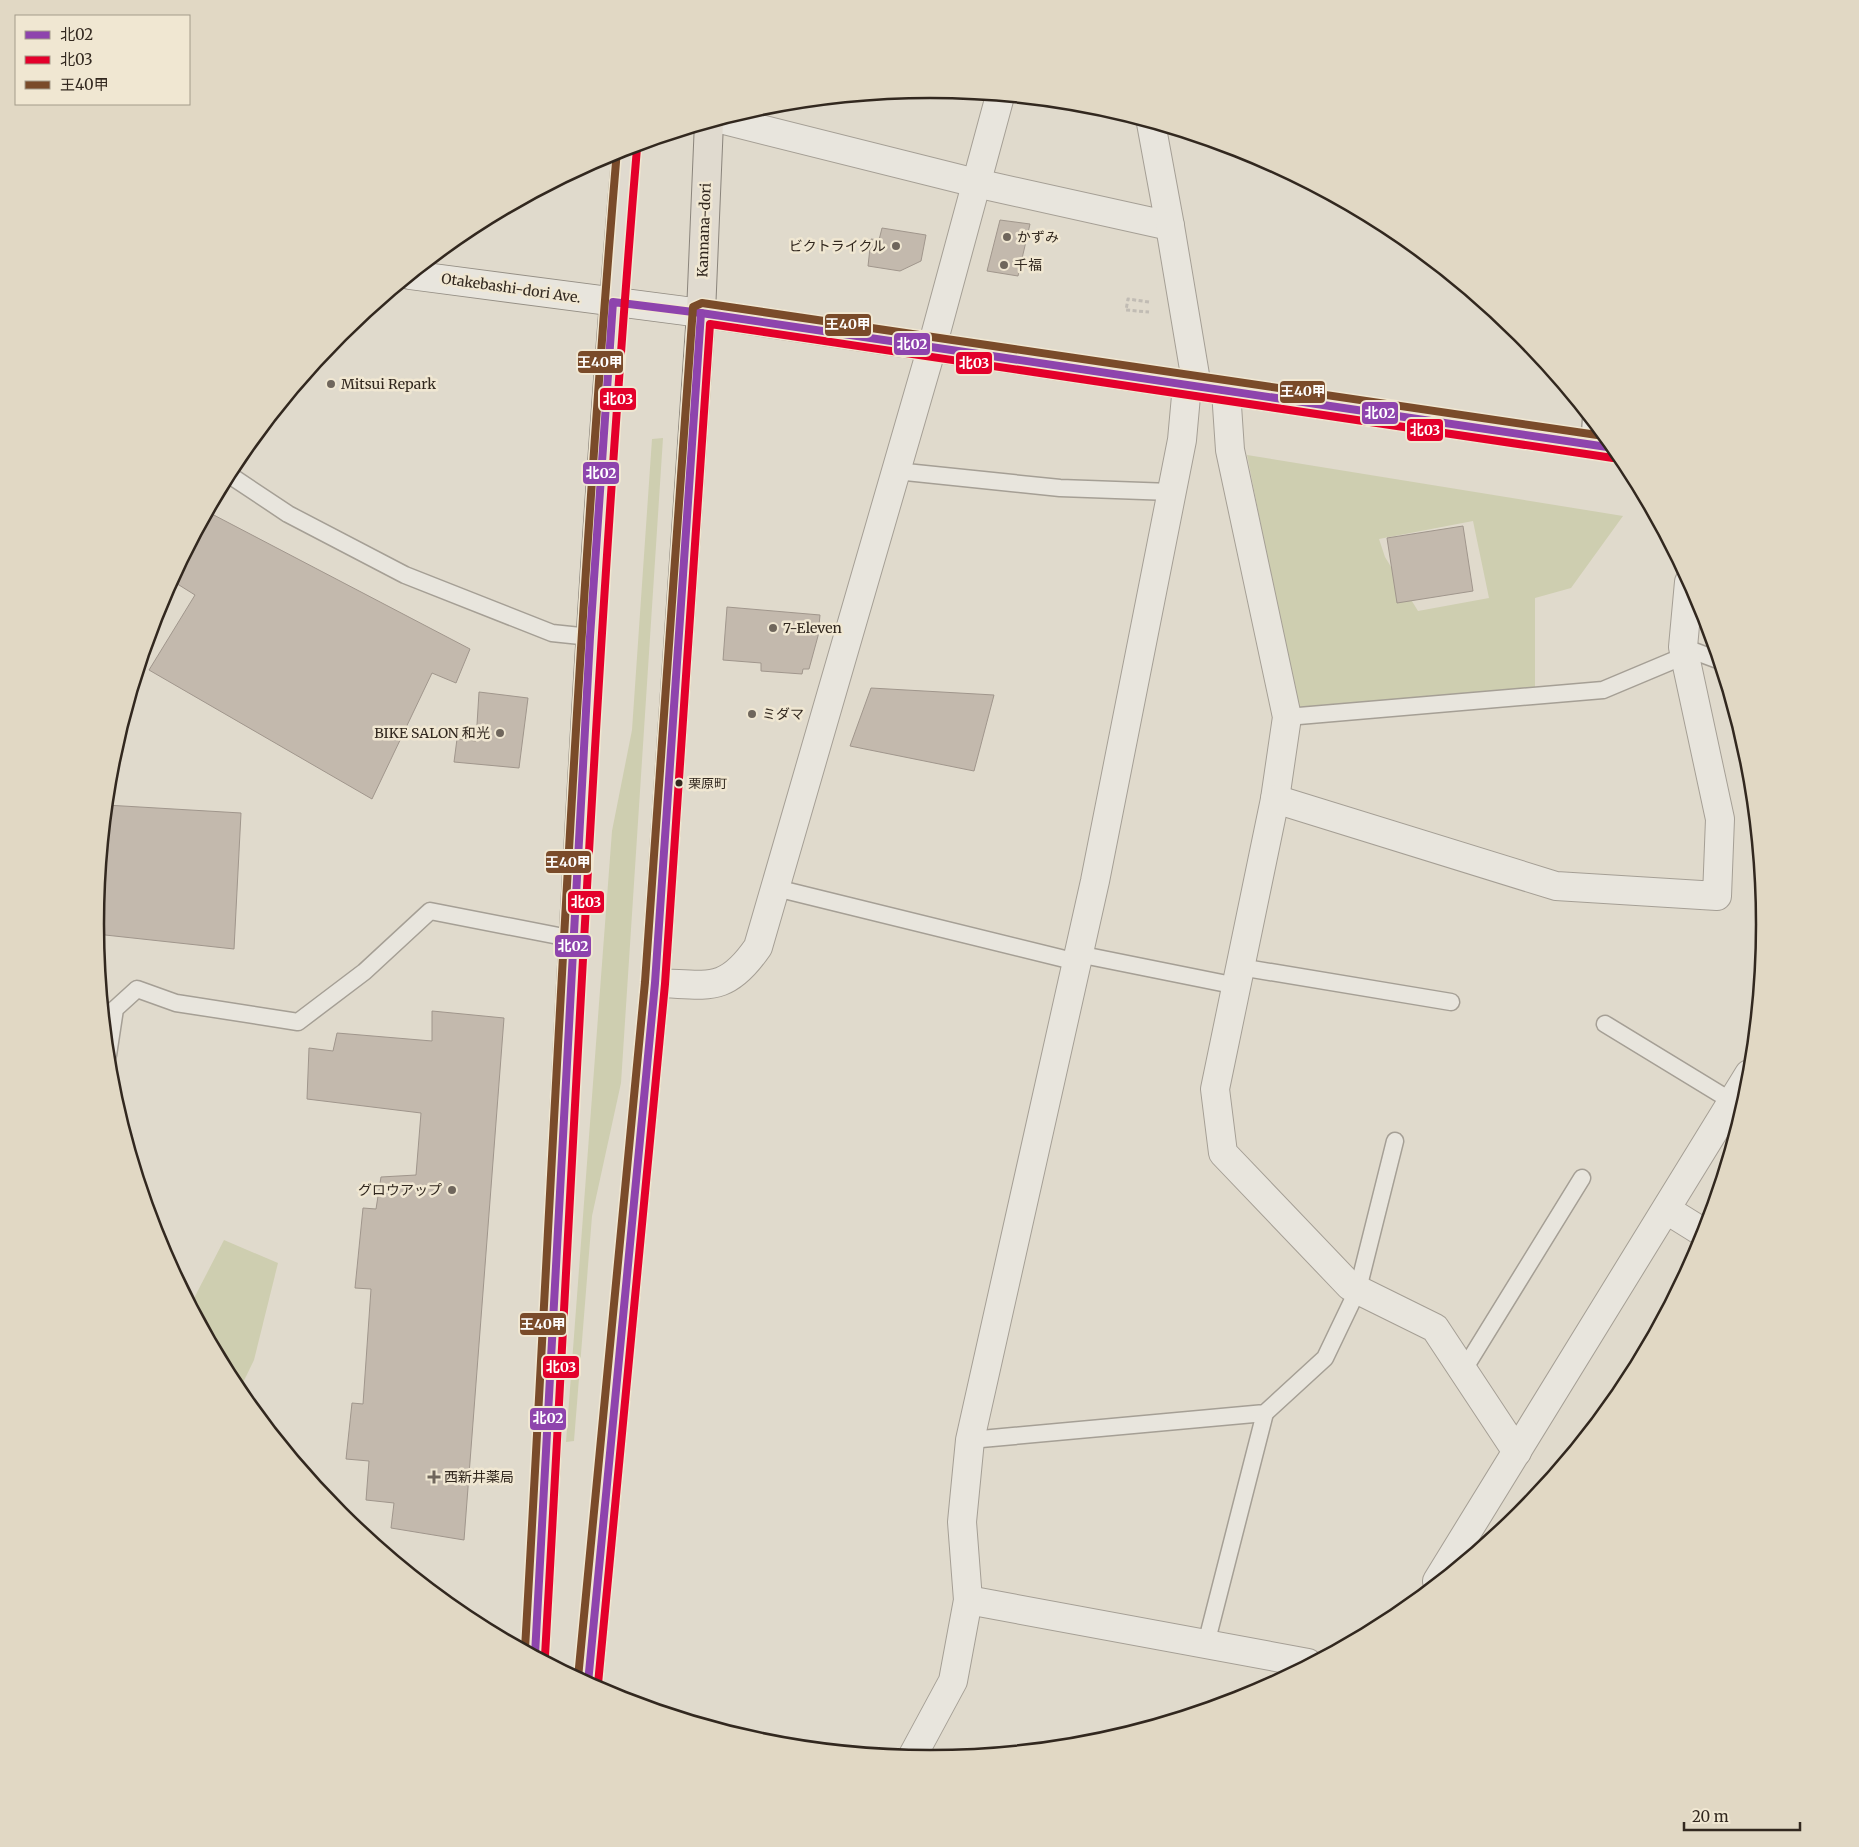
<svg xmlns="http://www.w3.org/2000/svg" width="1859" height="1847" font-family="Merriweather,'Noto Sans JP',serif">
  <rect width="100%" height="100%" fill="#e0dacc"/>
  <g fill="#ceceb0" fill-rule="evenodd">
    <path d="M663,438L621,1083L592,1216L574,1441L566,1442L612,831L632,730L652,439Z"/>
    <path d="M1247,455L1623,516L1571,588L1535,598V700L1298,713ZM1473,521L1489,598L1418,611L1385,557L1379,539Z"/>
    <path d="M224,1240L278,1263L254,1360L239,1391L191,1304Z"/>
  </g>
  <g fill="#c3b9ad" stroke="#a0968c">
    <path d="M1000,220L1030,224L1018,276L987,271Z"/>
    <path d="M882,228L926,235L921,261L900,271L868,266L871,239L879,240Z"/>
    <path d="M208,512L470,649L456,683L432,673L372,799L149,670L195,595L171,580Z"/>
    <path d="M1463,526L1473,591L1397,603L1387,538Z"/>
    <path d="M727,607L820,615L818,636L809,669H803L802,674L761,671V663L723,660Z"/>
    <path d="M871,688L994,695L974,771L850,746Z"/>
    <path d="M479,692L528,698L519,768L454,762L457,739L476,741Z"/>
    <path d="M106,805L241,813L234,949L96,934L95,923Z"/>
    <path d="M432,1011L504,1018L464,1540L391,1528L394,1503L366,1500L369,1461L346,1459L352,1403L363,1404L371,1289L355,1288L363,1208L376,1209L381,1177L416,1175L421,1113L307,1099L309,1048L333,1051L337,1033L432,1041Z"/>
  </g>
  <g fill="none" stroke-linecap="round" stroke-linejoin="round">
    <g stroke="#a59f95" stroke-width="19">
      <g id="service">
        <path d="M1589,444L1591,420"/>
        <path d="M896,471L1060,488L1171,492"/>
        <path d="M228,474L288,514L405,575L552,633L590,637"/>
        <path d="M1683,647L1718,660"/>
        <path d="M1287,717L1603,690L1684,656"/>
        <path d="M776,888L1077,962"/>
        <path d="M1078,954L1237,986"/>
        <path d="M1240,967L1451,1002"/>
        <path d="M1605,1024L1733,1102"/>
        <path d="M108,1055L115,1009L137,989L176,1003L298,1022L364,972L430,911L574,939"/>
        <path d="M1463,1371L1582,1178"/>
        <path d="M970,1440L1265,1413L1325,1358L1358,1289L1395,1141"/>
        <path d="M1206,1644L1265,1413"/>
      </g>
    </g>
    <g stroke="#a59f95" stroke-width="30">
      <g id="minor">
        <path d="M720,119L976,183L1170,226L1151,123"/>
        <path d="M1170,226L1197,387"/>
        <path d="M1226,391L1230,450L1287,717L1275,799L1215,1089L1223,1153L1350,1286L1435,1328L1517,1452"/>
        <path d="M1275,799L1556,886L1717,896L1720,819L1683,647L1689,582"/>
        <path d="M1667,1210L1704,1233"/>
        <path d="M1437,1581L1749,1074"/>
        <path d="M968,1600L1308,1663"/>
        <path d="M912,1757L953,1681L968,1600L962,1522L970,1440L1095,881L1182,440L1187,385"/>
      </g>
    </g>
    <g stroke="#a59f95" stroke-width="30">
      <path id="tertiary" d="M655,983C707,984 725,995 758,947L932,347L1000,96"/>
    </g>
    <g stroke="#958f85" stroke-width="30">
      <path id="secondary" d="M410,275L701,313L1614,448"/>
    </g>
    <g stroke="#8b857c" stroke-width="30">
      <g id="primary">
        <path d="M535,1655C565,1152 582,649 627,147"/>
        <path d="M588,1683L655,983L701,313L709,122"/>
      </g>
    </g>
    <path stroke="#c1bcb4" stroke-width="3" stroke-dasharray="4 2.5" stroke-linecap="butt" d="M1149,302L1128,299L1126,310L1149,312"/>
    <use href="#service" stroke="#e8e5dd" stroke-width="16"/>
    <use href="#minor" stroke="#e8e5dd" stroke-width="28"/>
    <use href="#tertiary" stroke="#e8e5dd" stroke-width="28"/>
    <use href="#secondary" stroke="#e8e5dd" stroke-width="28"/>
    <use href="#primary" stroke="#e0dacf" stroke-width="28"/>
    <g stroke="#f0e7d2" stroke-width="11">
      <g id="bus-1">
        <path d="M535,1655L590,637L613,302L701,313L1614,448"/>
        <path d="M588,1683L655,983L701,313"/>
      </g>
    </g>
    <g stroke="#f0e7d2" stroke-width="11">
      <g id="bus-2">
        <path d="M545,1656C574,1153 595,650 637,148"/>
        <path d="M598,1684L665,984L710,324L1613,458"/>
      </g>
    </g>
    <g stroke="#f0e7d2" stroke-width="11">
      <g id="bus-3">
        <path d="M525,1649C554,1149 575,649 617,150"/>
        <path d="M578,1678L645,982L693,307L702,303L1604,436"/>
      </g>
    </g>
    <use href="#bus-1" stroke="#8e44ad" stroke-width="8"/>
    <use href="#bus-2" stroke="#e4002b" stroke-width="8"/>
    <use href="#bus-3" stroke="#7a4b2a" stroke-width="8"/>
  </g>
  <g fill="#6f665c" stroke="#f0e7d2" stroke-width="2">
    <circle cx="1007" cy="237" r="5"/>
    <circle cx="896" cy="246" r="5"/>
    <circle cx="1004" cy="265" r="5"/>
    <circle cx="331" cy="384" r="5"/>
    <circle cx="773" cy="628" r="5"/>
    <circle cx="752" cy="714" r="5"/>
    <circle cx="500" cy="733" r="5"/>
    <circle cx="452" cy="1190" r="5"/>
    <path d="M431.5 1469.5h5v5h5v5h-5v5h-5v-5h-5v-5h5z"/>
  </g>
  <circle fill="#32281f" stroke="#f0e7d2" stroke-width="2" cx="679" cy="783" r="4.5"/>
  <g text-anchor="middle" stroke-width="5" stroke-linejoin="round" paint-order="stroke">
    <g font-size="13" fill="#32281f" stroke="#f0e7d2" text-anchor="start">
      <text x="688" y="788">栗原町</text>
    </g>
    <g font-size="14" fill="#32281f" stroke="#f0e7d2">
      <text transform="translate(704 230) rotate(-88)" y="5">Kannana-dori</text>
      <text transform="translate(511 288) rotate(8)" y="5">Otakebashi-dori Ave.</text>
    </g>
    <g font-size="14" fill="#32281f" stroke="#f0e7d2" text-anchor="start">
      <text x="1017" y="242">かずみ</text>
      <text x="886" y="251" text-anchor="end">ビクトライクル</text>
      <text x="1014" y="270">千福</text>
      <text x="341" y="389">Mitsui Repark</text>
      <text x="783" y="633">7-Eleven</text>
      <text x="762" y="719">ミダマ</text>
      <text x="490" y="738" text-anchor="end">BIKE SALON 和光</text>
      <text x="442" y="1195" text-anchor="end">グロウアップ</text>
      <text x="444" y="1482">西新井薬局</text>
    </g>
  </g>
  <path d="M0 0H1859V1847H0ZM104 924a826 826 0 1 1 1652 0a826 826 0 1 1-1652 0Z" fill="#e1d8c4" fill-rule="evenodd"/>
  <path fill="none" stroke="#32281f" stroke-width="2.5" d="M104 924a826 826 0 1 1 1652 0a826 826 0 1 1-1652 0Z"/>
  <g stroke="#f0e7d2" stroke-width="2">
    <rect x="824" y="313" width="48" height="24" rx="5" fill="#7a4b2a"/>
    <rect x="893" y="332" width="38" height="24" rx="5" fill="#8e44ad"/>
    <rect x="577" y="350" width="47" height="24" rx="5" fill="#7a4b2a"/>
    <rect x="955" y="351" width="38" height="24" rx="5" fill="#e4002b"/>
    <rect x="1279" y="380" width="47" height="24" rx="5" fill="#7a4b2a"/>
    <rect x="599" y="387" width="38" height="24" rx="5" fill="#e4002b"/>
    <rect x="1361" y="401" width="38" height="24" rx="5" fill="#8e44ad"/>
    <rect x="1406" y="418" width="38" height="24" rx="5" fill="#e4002b"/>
    <rect x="582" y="461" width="38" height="24" rx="5" fill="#8e44ad"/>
    <rect x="545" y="850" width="47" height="24" rx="5" fill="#7a4b2a"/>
    <rect x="567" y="890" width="38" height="24" rx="5" fill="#e4002b"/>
    <rect x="554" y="934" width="38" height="24" rx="5" fill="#8e44ad"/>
    <rect x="519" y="1312" width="48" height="24" rx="5" fill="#7a4b2a"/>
    <rect x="542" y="1355" width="38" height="24" rx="5" fill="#e4002b"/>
    <rect x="529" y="1407" width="38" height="24" rx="5" fill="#8e44ad"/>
  </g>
  <g font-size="14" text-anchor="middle" font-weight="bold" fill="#fff">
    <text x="848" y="329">王40甲</text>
    <text x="912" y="349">北02</text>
    <text x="600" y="367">王40甲</text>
    <text x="974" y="368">北03</text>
    <text x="1303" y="396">王40甲</text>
    <text x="618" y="404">北03</text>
    <text x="1380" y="418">北02</text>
    <text x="1425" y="435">北03</text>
    <text x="601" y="478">北02</text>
    <text x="568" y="867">王40甲</text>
    <text x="586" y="907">北03</text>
    <text x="573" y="951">北02</text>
    <text x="543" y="1329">王40甲</text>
    <text x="561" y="1372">北03</text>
    <text x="548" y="1423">北02</text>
  </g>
  <rect x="15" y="15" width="175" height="90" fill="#f0e7d2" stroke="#a49b8a"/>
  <rect x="25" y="31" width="25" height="8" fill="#8e44ad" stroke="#a49b8a"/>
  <text x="60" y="40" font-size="15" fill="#32281f">北02</text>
  <rect x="25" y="56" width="25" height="8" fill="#e4002b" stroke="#a49b8a"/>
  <text x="60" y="65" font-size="15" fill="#32281f">北03</text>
  <rect x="25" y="81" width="25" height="8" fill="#7a4b2a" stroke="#a49b8a"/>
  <text x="60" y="90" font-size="15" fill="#32281f">王40甲</text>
  <path d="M1684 1822v8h116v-8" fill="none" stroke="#32281f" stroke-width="2.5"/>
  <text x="1692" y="1822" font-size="15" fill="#32281f" stroke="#f0e7d2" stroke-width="4" paint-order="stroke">20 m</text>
</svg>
